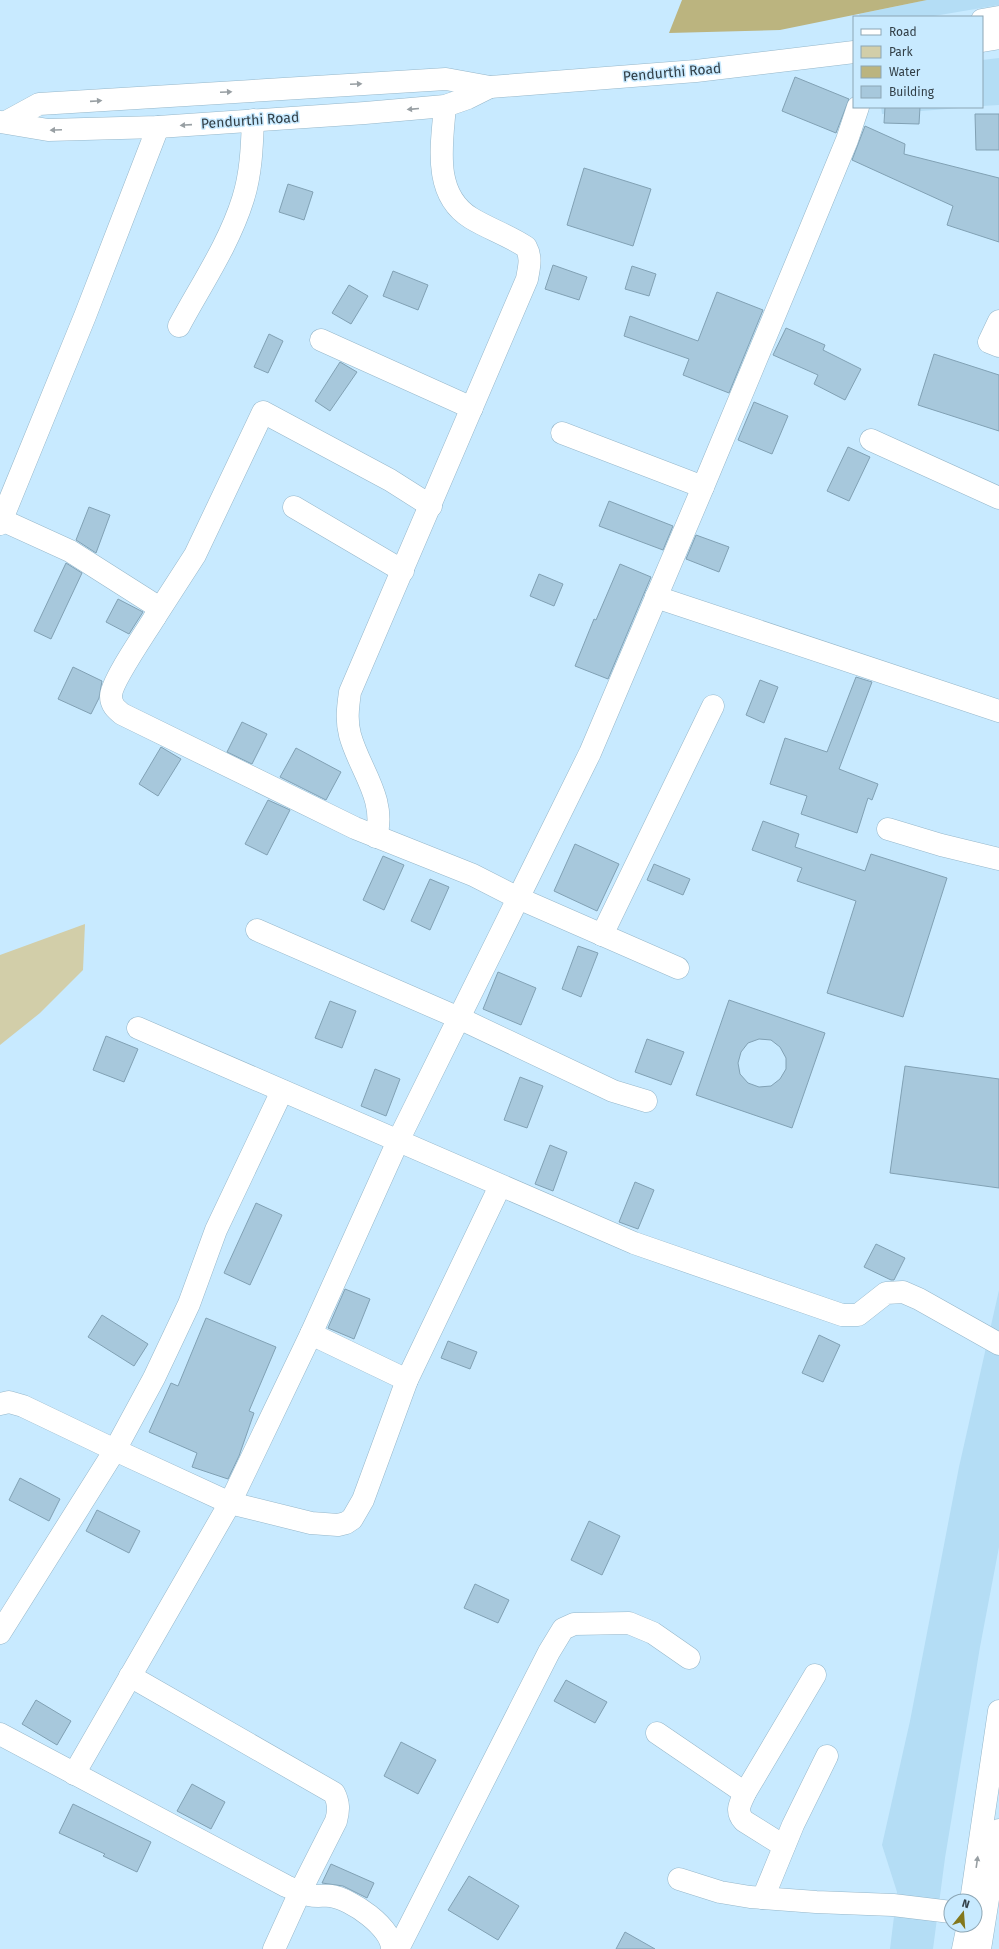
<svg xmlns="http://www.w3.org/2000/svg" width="999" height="1949" font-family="'Fira Sans',sans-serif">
  <rect width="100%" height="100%" fill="#c8eaff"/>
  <g fill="#b4ddf5">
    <path d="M927,0H999V5L928,17H860L859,14Z"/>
    <path d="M999,58V105L982,106V60Z"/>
    <path d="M881,107H973L882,114Z"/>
    <path d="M999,1290V1547L980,1647L945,1858L933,1949H890L897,1892L882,1845L910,1721L959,1467Z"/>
  </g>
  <path fill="#d2cea9" d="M85,924L83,970L40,1013L0,1045V955Z"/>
  <path fill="#bbb47f" d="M682,0H927L780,30L669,33Z"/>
  <g fill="#a7c8dc" stroke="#81a1b4" fill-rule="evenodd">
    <path d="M795,77L849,99L836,133L782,111Z"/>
    <path d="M885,107H920L919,124L884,123Z"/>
    <path d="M975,114H999V150H976Z"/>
    <path d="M865,126L905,144L904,154L999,178V242L947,225L953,206L852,160Z"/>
    <path d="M584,168L651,189L633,246L567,225Z"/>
    <path d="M288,184L313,192L304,220L279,212Z"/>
    <path d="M553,265L587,277L579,300L545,289Z"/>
    <path d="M632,266L656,274L649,296L625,289Z"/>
    <path d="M393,271L428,285L418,310L383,296Z"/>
    <path d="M349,285L368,296L351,324L332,313Z"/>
    <path d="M717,292L763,310L729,393L683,375L689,359L624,336L630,316L698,341Z"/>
    <path d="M786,328L825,345L823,350L861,369L845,400L814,384L818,375L773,355Z"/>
    <path d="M269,334L283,341L268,373L254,367Z"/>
    <path d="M934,354L999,375V431L918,405Z"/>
    <path d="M340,362L357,372L330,411L315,401Z"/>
    <path d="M754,402L788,416L772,454L738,440Z"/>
    <path d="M848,447L870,457L849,501L827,491Z"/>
    <path d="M609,501L673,526L663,550L599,526Z"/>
    <path d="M89,507L110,515L96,553L76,540Z"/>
    <path d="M696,535L729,547L719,572L686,559Z"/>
    <path d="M66,563L82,573L51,639L34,631Z"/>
    <path d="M620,564L651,577L608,679L575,666L594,619L596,620Z"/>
    <path d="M539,574L563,584L554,606L530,596Z"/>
    <path d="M118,599L143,612L129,634L106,622Z"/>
    <path d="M73,667L102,681L99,698L91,714L58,699Z"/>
    <path d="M856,677L872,682L839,769L878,784L872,800L868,798L857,833L801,814L807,796L770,784L785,738L827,752Z"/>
    <path d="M760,680L778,687L764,723L746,715Z"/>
    <path d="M242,722L267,734L252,764L227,752Z"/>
    <path d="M161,747L181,759L158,796L139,784Z"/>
    <path d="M296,748L341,772L326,800L280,777Z"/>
    <path d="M268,800L290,810L267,855L245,844Z"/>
    <path d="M763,821L799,834L795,847L865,871L871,854L947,878L903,1017L827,993L856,901L797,881L802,868L752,850Z"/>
    <path d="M575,844L619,864L597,911L554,891Z"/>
    <path d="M383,856L404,865L384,910L363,900Z"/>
    <path d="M654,864L690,879L683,895L647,880Z"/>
    <path d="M430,879L449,887L430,930L411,921Z"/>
    <path d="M578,946L598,953L581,997L562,989Z"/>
    <path d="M498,972L536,988L521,1025L483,1009Z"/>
    <path d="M729,1000L825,1033L792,1128L696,1095ZM759,1039L771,1040L780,1047L786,1058V1069L780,1079L771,1086L759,1087L748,1083L740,1074L738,1063L741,1052L748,1043Z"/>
    <path d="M330,1001L356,1011L342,1048L315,1038Z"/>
    <path d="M106,1036L138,1049L124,1082L93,1070Z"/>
    <path d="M647,1039L684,1052L671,1085L635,1072Z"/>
    <path d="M905,1066L999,1079V1188L890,1173Z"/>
    <path d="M375,1069L400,1079L386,1116L361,1106Z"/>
    <path d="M520,1077L543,1086L527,1128L504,1120Z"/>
    <path d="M550,1145L567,1152L553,1191L535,1184Z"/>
    <path d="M635,1182L654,1190L638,1229L619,1222Z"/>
    <path d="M256,1203L282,1215L250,1285L224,1273Z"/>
    <path d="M876,1244L905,1258L894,1280H891L864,1267Z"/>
    <path d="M345,1289L370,1299L354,1339L328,1328Z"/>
    <path d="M102,1315L148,1344L134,1366L88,1337Z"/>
    <path d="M206,1318L276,1347L249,1411L254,1413L239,1456L228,1479L192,1467L197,1453L149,1432L171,1383L178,1386Z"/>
    <path d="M819,1335L840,1345L823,1382L802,1373Z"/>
    <path d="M448,1341L477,1352L470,1369L441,1358Z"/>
    <path d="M20,1478L60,1499L49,1521L9,1500Z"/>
    <path d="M97,1510L140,1531L129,1553L86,1531Z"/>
    <path d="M589,1521L620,1536L602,1575L571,1560Z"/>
    <path d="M475,1584L509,1600L498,1623L464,1608Z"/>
    <path d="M566,1680L607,1702L595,1723L554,1701Z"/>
    <path d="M36,1700L71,1721L57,1745L22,1724Z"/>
    <path d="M401,1742L436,1760L418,1794L384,1776Z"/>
    <path d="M192,1784L225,1802L211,1829L177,1811Z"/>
    <path d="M73,1804L151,1842L137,1872L103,1856L105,1854L59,1833Z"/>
    <path d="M331,1864L374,1883L367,1898L343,1886L322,1883Z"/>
    <path d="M469,1876L519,1906L498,1940L448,1910Z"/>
    <path d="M625,1932L655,1949H616Z"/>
  </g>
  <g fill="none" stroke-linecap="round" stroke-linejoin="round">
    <g stroke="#96b7ca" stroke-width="23">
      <g id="minor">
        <path d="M999,321L989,342L999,346"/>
        <path d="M179,326C201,285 229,244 243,199C251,174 252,147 253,120"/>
        <path d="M321,340L472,408"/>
        <path d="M562,433L703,487"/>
        <path d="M871,440L999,498"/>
        <path d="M294,507L403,571"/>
        <path d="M2,520L70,551L155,605L156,612L155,617C146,632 111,682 111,696C111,705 116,709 122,714L355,828L473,875L518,898L678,968"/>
        <path d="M0,524L85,316L158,127"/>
        <path d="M656,597L999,711"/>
        <path d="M155,617L195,555L263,412L390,480L431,506"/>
        <path d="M888,829L941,845L999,859"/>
        <path d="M376,837C387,799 359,769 350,735C346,720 348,707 350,692L527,279C529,267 532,258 526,247C508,235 489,229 471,218C432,194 442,144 445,106"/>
        <path d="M257,930L459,1018L613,1091L646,1101"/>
        <path d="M602,935L713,706"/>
        <path d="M138,1028L634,1243L842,1315H858L886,1293L903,1292L919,1299L999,1344"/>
        <path d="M311,1334L407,1380"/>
        <path d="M0,1404L9,1402L23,1406L115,1450L230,1503L311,1523L338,1525L346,1523L352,1519L363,1500L407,1380L500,1186"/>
        <path d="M0,1633L115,1450L154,1378L189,1304L216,1230L282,1091"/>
        <path d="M130,1676L334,1793C339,1803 339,1810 336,1821L300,1892L274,1949"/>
        <path d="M657,1733L745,1793"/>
        <path d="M0,1734L286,1886C294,1889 301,1894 309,1895C317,1897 324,1895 331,1896C351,1899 392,1927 392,1949"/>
        <path d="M74,1774L230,1503L311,1334L398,1141L590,753L703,487L798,259L847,140L858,107"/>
        <path d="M784,1846L744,1821C735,1811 740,1804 745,1793L815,1675"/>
        <path d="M679,1879L720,1892L750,1897L816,1902L893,1905L951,1912"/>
        <path d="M763,1898L793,1825L827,1756"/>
        <path d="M398,1949L549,1652L563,1629L574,1624L629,1623L653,1633L689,1658"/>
      </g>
    </g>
    <g stroke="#96b7ca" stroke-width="23">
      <g id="major">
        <path d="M982,20L999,17"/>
        <path d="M982,41L999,38"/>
        <path d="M1,122L48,130L158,127L365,113L445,106L468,98L490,87"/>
        <path d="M6,122L39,104L446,79L490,87L696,71L854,52"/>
        <path d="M971,1901L999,1711"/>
        <path d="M963,1949L968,1925"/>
        <path d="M980,1949L999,1830"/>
      </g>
    </g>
    <use href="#minor" stroke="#fff" stroke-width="22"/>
    <use href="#major" stroke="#fff" stroke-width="22"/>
  </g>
  <defs><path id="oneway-solid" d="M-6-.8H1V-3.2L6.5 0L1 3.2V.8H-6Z"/></defs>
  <g fill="#989fa3">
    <use href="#oneway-solid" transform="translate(356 84) rotate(-3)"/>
    <use href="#oneway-solid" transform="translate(226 92) rotate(-3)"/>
    <use href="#oneway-solid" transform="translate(96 101) rotate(-4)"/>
    <use href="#oneway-solid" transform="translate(413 109) rotate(175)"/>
    <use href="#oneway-solid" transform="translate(186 125) rotate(176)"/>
    <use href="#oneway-solid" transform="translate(56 130) rotate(178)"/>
    <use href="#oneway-solid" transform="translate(977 1862) rotate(-82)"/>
  </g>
  <g text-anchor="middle" stroke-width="3" stroke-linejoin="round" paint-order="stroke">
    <g font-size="14" fill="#323f47" stroke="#c8eaff">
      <text transform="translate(672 72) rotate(-5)" y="5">Pendurthi Road</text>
      <text transform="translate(250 120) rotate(-4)" y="5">Pendurthi Road</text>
    </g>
  </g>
  <rect x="853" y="16" width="130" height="92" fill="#c8eaff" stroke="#8ca6b5"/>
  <rect x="861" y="29" width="20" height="6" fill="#ffffff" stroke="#8ca6b5"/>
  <text x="889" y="36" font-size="12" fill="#323f47">Road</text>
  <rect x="861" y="46" width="20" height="12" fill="#d2cea9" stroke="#8ca6b5"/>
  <text x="889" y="56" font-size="12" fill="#323f47">Park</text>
  <rect x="861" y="66" width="20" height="12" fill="#bbb47f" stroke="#8ca6b5"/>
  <text x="889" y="76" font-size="12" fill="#323f47">Water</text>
  <rect x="861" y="86" width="20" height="12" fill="#a7c8dc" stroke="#8ca6b5"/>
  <text x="889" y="96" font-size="12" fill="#323f47">Building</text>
  <g transform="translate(963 1913) rotate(17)"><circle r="19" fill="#c8eaff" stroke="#8ca6b5"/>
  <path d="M0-3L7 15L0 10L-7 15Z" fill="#83771c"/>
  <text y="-6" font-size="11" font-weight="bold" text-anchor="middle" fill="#323f47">N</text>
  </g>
</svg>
